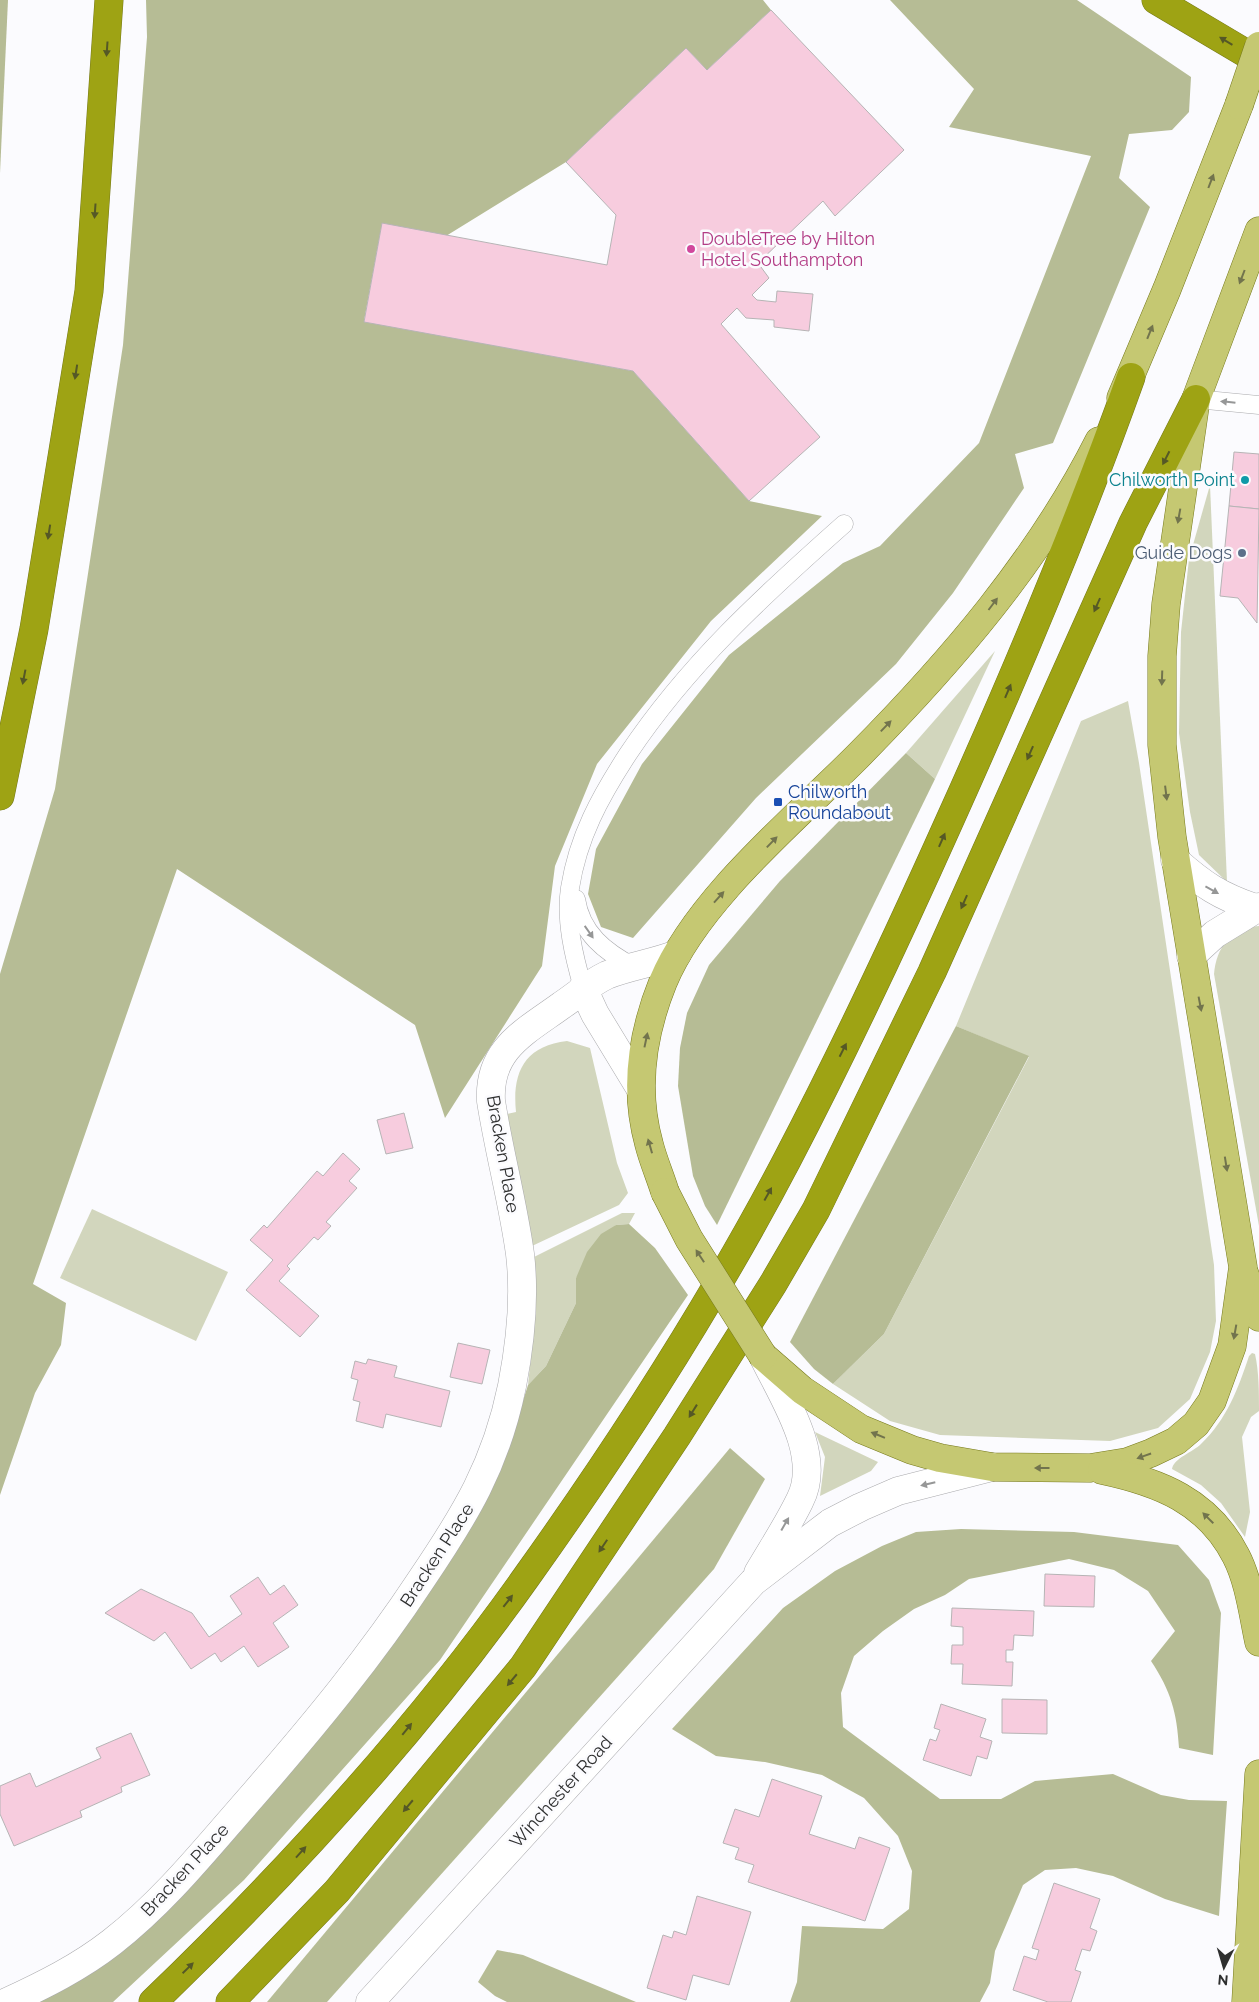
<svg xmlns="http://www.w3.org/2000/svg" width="1259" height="2002" font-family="Raleway,sans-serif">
  <rect width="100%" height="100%" fill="#fbfbfe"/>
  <g fill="#d2d6bd">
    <path d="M1210,485L1227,882L1199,855L1190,812L1179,733L1181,632L1189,559Z"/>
    <path d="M995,651L935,779L906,753Z"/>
    <path d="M1128,701L1139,763L1214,1265L1216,1321L1210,1352L1190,1399L1158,1428L1110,1441L940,1435L890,1421L833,1384L884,1334L1029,1057L956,1026L1081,721Z"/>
    <path d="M1259,926V1226L1214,974C1216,948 1231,927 1259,926Z"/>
    <path d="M567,1041L590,1048L617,1163L628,1193L619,1205L532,1246L507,1114L516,1112C512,1073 524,1046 567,1041Z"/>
    <path d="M92,1209L228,1272L196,1341L60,1278Z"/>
    <path d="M622,1213H635L629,1224L616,1225L576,1278V1303L546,1366L528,1385L533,1335L532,1258Z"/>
    <path d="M1252,1353L1255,1354C1259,1372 1259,1392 1259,1411L1251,1417L1242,1437L1250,1512L1245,1537L1221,1503L1201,1485L1172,1469C1174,1458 1193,1452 1201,1444C1227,1419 1238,1389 1249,1356Z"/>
    <path d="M815,1432L878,1462L871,1471L820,1496L825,1457Z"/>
  </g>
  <g fill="#b6bc95">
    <path d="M0,0H8L0,173Z"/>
    <path d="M146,0H763L771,10L707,70L686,48L566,162L446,236L382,224L364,321L633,371L749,501L822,516L711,621L597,764L555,866L542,966L445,1118L415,1025L177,869L33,1284L66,1303L61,1345L35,1393L0,1495V974L55,789L123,345L147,37Z"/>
    <path d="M890,0H1077L1191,77L1189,112L1172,130L1129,134L1119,178L1150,207L1053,443L1015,454L1024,488L953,593L896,664L756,798L633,938L601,927L588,894L596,849L642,764L729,655L843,563L880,546L979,443L1091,156L949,127L974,89Z"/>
    <path d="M906,753L935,779L717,1225L705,1206L693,1176L678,1086L680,1048L687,1013L709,965L780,881Z"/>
    <path d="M956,1026L1029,1056L884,1334L833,1384L814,1369L790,1342Z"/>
    <path d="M629,1224L655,1248L688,1295L440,1660L244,1880L113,2002H31L225,1847L509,1445L528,1385L546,1366L576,1303V1278L587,1252L601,1234L616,1225Z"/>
    <path d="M730,1448L765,1479L714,1569L327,2002H267Z"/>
    <path d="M961,1529L1074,1532L1178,1545L1209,1580L1221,1613L1213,1755L1179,1748C1177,1713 1171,1691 1151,1661L1175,1631L1148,1591L1114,1570L1069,1559L969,1579L945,1595L914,1609L883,1631L854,1656L841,1693L843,1727L940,1799H1001L1035,1781L1113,1774L1161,1795L1189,1800L1227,1801L1219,1916L1165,1899L1113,1876L1076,1868L1045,1870L1023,1885L995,1951L990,1983L980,2002H790L797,1982L802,1926L883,1929L909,1909L912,1871L898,1836L864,1798L822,1775L765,1762L716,1756L672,1729L783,1608L835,1571L882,1546L916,1532Z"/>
    <path d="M497,1950L523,1955L636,2002H507L495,1996L478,1982Z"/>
  </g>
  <g fill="#f7ccde" stroke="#b6b4b5">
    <path d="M771,10L904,150L835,216L823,201L758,263L769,278L752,295L757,300L776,302L777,291L813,294L809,331L774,327V320L746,318L737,308L721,324L820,437L749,501L633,371L364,322L382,223L607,265L616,215L566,162L686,48L707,70Z"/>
    <path d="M1234,452L1259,454V509L1229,506Z"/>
    <path d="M1229,506L1259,509L1257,623L1238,598L1220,596Z"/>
    <path d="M404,1113L413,1148L386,1154L377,1120Z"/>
    <path d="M343,1153L360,1169L349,1181L357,1188L326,1222L331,1226L318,1240L314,1237L287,1266L290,1269L279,1281L319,1316L300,1337L246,1290L273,1260L250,1240L264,1225L267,1228L317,1171L323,1176Z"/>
    <path d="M458,1343L490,1350L482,1384L450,1377Z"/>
    <path d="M368,1359L397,1366L394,1377L450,1391L441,1427L386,1414L383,1428L356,1421L360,1402L353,1400L358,1380L351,1378L355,1361L366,1364Z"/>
    <path d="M1045,1574L1095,1576L1094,1607L1044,1606Z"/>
    <path d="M258,1577L270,1595L284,1585L298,1605L273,1623L289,1647L258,1667L244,1646L221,1662L215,1653L191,1669L165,1632L154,1641L105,1613L141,1589L192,1613L209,1637L242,1614L230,1596Z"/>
    <path d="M952,1608L1034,1611L1033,1636L1014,1635L1013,1650H1006V1662H1013L1012,1686L962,1684L963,1664H951L952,1645H963V1627L951,1626Z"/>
    <path d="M1002,1699L1047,1700V1734L1002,1733Z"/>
    <path d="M941,1704L986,1719L980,1737L992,1741L987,1759L977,1756L971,1776L923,1760L930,1739L936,1741L940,1730L934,1728Z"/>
    <path d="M131,1733L150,1775L121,1787L122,1792L80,1811L82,1817L14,1846L0,1814V1786L30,1773L36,1787L101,1758L96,1748Z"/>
    <path d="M772,1779L822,1796L809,1834L855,1849L859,1837L890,1848L865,1921L748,1882L754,1865L735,1859L739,1848L723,1843L735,1809L759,1817Z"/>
    <path d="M1054,1883L1100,1899L1090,1928L1097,1931L1090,1951L1082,1949L1075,1970L1081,1972L1071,2002H1048L1013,1990L1024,1956L1036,1960L1039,1950L1032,1948Z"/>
    <path d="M697,1896L751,1912L729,1985L693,1975L686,2000L647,1988L663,1935L672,1938L674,1931L686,1935Z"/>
  </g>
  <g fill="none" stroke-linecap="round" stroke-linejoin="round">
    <g stroke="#aaaaad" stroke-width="19">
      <g id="service">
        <path d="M1196,399L1259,405"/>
        <path d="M576,899C581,933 605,952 634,967"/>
        <path d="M583,988C574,957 565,920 570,888C578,837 600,797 628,754C688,664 764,595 844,524"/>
      </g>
    </g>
    <g stroke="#aaaaad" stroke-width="29">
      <g id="minor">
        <path d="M1175,860C1203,885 1220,896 1255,908"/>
        <path d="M1191,956L1215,934L1259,907"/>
        <path d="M583,988L595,1014L640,1088"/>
        <path d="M7,2002C44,1985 80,1967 112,1942C166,1900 209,1845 254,1794C314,1725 371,1656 421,1580C465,1515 496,1465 512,1386C520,1345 525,1296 520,1254C513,1203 499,1152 491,1101C488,1049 525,1032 562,1005C577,995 590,983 607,975C630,966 654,963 677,954"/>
      </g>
    </g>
    <g stroke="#aaaaad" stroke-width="29">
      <g id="tertiary">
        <path d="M758,1573C772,1549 788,1525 800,1500C823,1455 782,1396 763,1356"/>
        <path d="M370,2002L753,1582L830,1523L861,1507L898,1491L992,1467"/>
      </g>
    </g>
    <g stroke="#777a1d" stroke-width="29">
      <g id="primary">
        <path d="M1121,398L1167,289L1239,105"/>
        <path d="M665,1192C660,1176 653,1160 649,1144C634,1090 642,1034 663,982C697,900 794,820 857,757C950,663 1039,560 1099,441"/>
        <path d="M1245,1275L1259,1317"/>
        <path d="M763,1356L802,1390L861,1429L912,1450L940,1458L992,1467L1090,1468L1127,1462L1151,1453L1176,1441L1196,1424L1212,1401L1232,1346L1243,1267L1172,837L1162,745V656L1166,604L1196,399L1259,231"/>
        <path d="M1102,1470C1159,1482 1208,1501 1236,1556C1249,1581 1253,1614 1259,1642"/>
        <path d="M1246,2002L1259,1774"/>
      </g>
    </g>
    <g stroke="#777a1d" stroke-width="29">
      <g id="motorway">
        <path d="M1156,0L1259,61"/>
        <path d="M0,796L34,629L89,291L109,0"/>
        <path d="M153,2002C288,1872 418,1730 527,1576C622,1443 711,1305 787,1160C845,1049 898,936 949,822C1015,676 1077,528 1131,377"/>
        <path d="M230,2002L337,1891L523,1667L677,1436L773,1284L816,1210L932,972L1133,523L1196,399"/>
      </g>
    </g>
    <use href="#service" stroke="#fff" stroke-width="18"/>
    <use href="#minor" stroke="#fff" stroke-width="28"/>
    <use href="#tertiary" stroke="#fff" stroke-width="28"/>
    <use href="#primary" stroke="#c5c872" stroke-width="28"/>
    <use href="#motorway" stroke="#9ea314" stroke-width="28"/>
    <g stroke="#777a1d" stroke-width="29" stroke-linecap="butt">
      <g id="primary-bridge">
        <path d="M1239,105L1259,46"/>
        <path d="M665,1192L689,1239L763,1356"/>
      </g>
    </g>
    <use href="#primary-bridge" stroke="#c5c872" stroke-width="28"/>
  </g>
  <defs><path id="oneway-solid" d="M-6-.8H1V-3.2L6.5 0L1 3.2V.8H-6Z" transform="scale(1.25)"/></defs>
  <g fill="#555826">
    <use href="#oneway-solid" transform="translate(1226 41) rotate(-149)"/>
    <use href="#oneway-solid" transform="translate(107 49) rotate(94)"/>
    <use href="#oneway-solid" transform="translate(95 211) rotate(94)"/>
    <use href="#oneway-solid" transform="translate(76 372) rotate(99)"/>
    <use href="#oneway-solid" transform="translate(1166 458) rotate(117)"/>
    <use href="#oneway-solid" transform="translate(49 532) rotate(99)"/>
    <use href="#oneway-solid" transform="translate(1097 605) rotate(114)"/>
    <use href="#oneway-solid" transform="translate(24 677) rotate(101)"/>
    <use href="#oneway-solid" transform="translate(1008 691) rotate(-67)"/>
    <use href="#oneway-solid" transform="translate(1030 753) rotate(114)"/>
    <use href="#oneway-solid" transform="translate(942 840) rotate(-66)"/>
    <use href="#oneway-solid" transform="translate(964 902) rotate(114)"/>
    <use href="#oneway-solid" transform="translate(843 1050) rotate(-63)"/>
    <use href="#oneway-solid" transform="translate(768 1194) rotate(-61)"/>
    <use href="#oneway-solid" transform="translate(693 1411) rotate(122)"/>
    <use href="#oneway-solid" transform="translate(603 1546) rotate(124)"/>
    <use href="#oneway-solid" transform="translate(508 1601) rotate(-52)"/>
    <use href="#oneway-solid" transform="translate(512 1680) rotate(130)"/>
    <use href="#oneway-solid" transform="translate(407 1729) rotate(-51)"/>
    <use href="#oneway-solid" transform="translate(408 1806) rotate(130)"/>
    <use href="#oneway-solid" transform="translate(301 1852) rotate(-48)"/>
    <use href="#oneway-solid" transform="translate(188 1968) rotate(-44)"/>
  </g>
  <g fill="#72744d">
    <use href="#oneway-solid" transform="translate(1211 181) rotate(-69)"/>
    <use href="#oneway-solid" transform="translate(1242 277) rotate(111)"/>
    <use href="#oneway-solid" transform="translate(1150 332) rotate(-68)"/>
    <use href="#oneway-solid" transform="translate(1179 516) rotate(100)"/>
    <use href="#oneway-solid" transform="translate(993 604) rotate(-53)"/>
    <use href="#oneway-solid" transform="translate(1162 678) rotate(92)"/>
    <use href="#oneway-solid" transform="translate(886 726) rotate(-46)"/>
    <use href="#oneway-solid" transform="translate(1166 793) rotate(83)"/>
    <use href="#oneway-solid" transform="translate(772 842) rotate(-46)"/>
    <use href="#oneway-solid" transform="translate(719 897) rotate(-48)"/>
    <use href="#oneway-solid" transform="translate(1200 1004) rotate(79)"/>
    <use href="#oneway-solid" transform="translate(646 1040) rotate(-78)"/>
    <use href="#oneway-solid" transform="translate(650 1146) rotate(-106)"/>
    <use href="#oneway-solid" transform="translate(1226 1164) rotate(81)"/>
    <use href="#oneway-solid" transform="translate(700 1256) rotate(-123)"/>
    <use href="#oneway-solid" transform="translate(1235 1332) rotate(100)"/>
    <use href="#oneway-solid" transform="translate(878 1435) rotate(-158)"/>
    <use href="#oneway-solid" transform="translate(1144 1456) rotate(161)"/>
    <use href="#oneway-solid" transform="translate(1042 1468) rotate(-180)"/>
    <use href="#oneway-solid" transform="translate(1208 1518) rotate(-135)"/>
  </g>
  <g fill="#969797">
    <use href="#oneway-solid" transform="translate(1228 402) rotate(-174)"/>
    <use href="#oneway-solid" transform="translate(1212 890) rotate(29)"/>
    <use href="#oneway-solid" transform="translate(589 932) rotate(55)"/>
    <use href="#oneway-solid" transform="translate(928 1484) rotate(167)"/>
    <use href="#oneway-solid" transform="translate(785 1524) rotate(-60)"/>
  </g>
  <circle fill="#d1479c" stroke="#fbfbfe" stroke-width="2" cx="691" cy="249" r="5"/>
  <circle fill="#0f9aa8" stroke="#fbfbfe" stroke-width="2" cx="1245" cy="480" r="5"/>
  <circle fill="#5c6f8a" stroke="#fbfbfe" stroke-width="2" cx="1242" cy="553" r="5"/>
  <rect fill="#1a4fb4" stroke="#fbfbfe" stroke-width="2" x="773" y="797" width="10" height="10" rx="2.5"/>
  <g text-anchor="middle" stroke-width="5" stroke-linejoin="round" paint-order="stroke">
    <g font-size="18" fill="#b23c85" stroke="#fbfbfe" text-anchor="start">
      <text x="701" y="245">DoubleTree by Hilton<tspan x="701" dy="21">Hotel Southampton</tspan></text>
    </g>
    <g font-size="18" fill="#0d838f" stroke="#fbfbfe" text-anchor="end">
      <text x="1235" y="486">Chilworth Point</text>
    </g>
    <g font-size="18" fill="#4e5e75" stroke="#fbfbfe" text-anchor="end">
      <text x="1232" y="559">Guide Dogs</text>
    </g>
    <g font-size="18" fill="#164399" stroke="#fbfbfe" text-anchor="start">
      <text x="788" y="798">Chilworth<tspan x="788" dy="21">Roundabout</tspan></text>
    </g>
    <g font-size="18" fill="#2e2f2f" stroke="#fbfbfe">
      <text transform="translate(503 1154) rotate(80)" y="6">Bracken Place</text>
      <text transform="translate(437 1555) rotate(-57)" y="6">Bracken Place</text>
      <text transform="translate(561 1792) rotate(-48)" y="6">Winchester Road</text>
      <text transform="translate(185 1870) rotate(-47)" y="6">Bracken Place</text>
    </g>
  </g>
  <g transform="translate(1224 1967) rotate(185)" stroke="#fbfbfe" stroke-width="4" paint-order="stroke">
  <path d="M0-4L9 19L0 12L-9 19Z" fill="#2e2f2f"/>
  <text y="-8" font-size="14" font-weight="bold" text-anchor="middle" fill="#2e2f2f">N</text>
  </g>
</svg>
